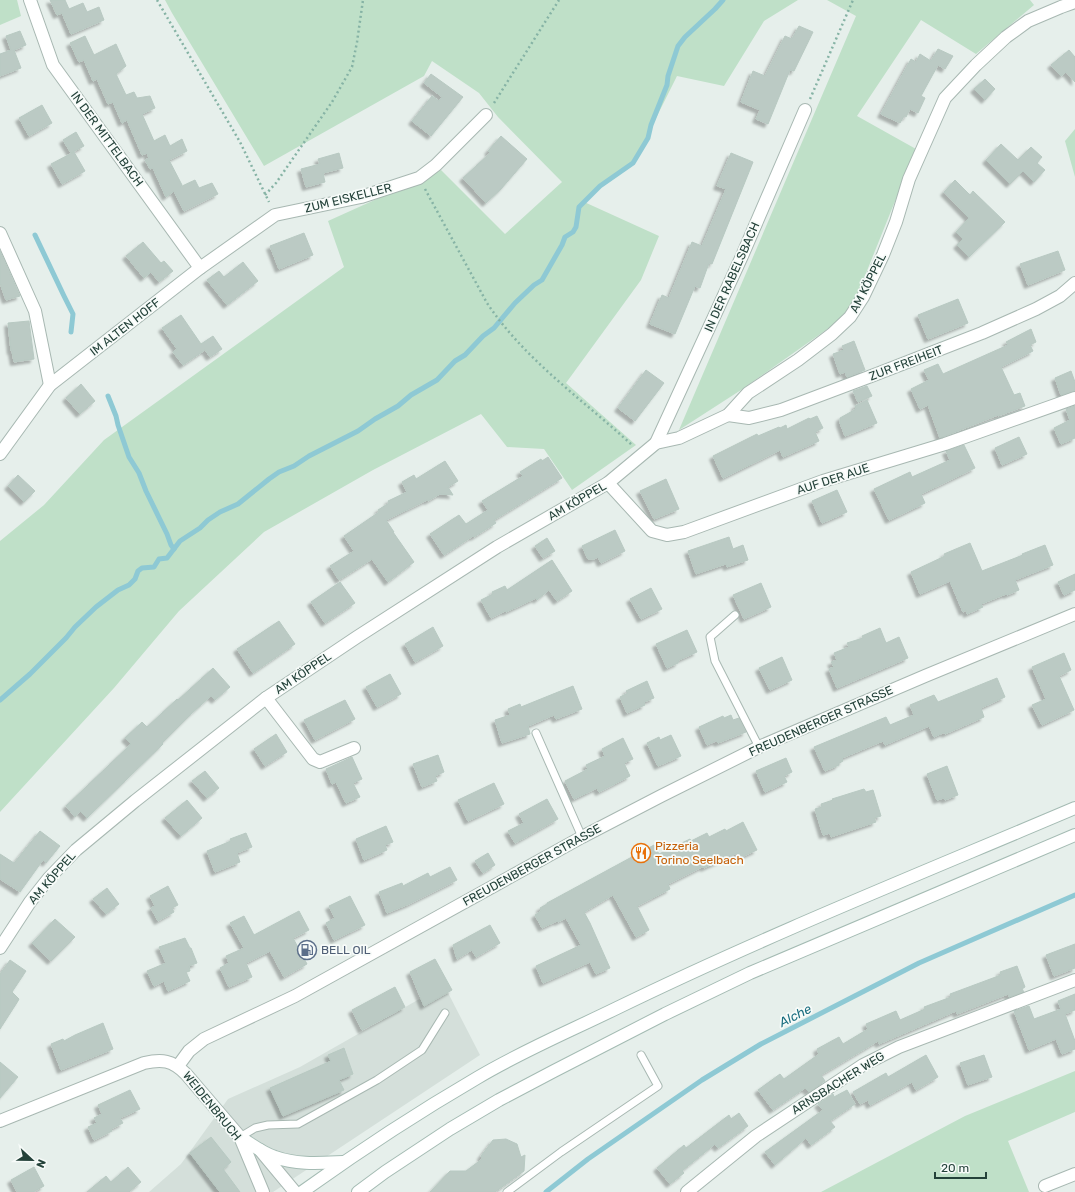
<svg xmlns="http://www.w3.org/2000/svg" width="1075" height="1192" font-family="Rubik,sans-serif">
  <defs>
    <filter id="shadow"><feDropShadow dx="-3.5" dy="3.5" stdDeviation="1" flood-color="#0004"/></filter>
  </defs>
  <rect width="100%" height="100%" fill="#e6efeb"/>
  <path fill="#d4dfda" d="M444,985L480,1055L273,1192H149L181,1164L228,1099L300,1067Z"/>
  <g fill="#bfe0c8">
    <path d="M0,0H17L21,16L0,25Z"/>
    <path d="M165,0H798L764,21L724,86L677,76L632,166L582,201L659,236L641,280L566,383L636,445L572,490L544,449L507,447L481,414L373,470L264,532L179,611L114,688L0,812V541L44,505L104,440L344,267L328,221L441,170L505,234L562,182L498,117L479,93L432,61L424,76L264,166L172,13Z"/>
    <path d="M827,0H1030L1034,5L976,54L921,20L857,116L916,149L850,313L741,390L679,430L856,16Z"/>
    <path d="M1075,129V177L1065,141Z"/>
    <path d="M1075,1071V1112L1008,1141L1029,1192H821L965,1116Z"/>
  </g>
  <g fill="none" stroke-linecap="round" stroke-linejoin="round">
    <g stroke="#8ec9d4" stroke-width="5">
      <path d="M35,235L64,296L73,314L71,332"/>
      <path d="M108,396L116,416L118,425L129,457L139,473L146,491L167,534L171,545L174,549"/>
      <path d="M0,700L30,674L66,638L75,627L96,607L118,590L129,585L135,579L138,571L142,568L154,567L159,559L167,558L180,541L200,528L208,520L220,512L238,504L269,479L279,472L294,466L309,456L358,431L375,419L398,406L411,395L437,380L455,361L465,355L483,336L494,328L515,303L534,285L542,280L562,245L565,237L573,232L576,227L579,207L600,186L633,163L648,138L651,125L667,85L668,76L678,46L685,37L715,9L723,0"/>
      <path d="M546,1192L588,1159L702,1080L761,1044L919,963L1075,895"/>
    </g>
  </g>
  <g fill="#bbcac4" stroke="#b8c9c2" filter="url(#shadow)">
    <path d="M50,0H65L69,9L83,3L87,12L99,7L104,20L71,34L62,13L57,15Z"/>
    <path d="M799,26L813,32L794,71L790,70L768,124L756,119L760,110L741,102L753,71L765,76L785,36L792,39Z"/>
    <path d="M20,31L26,45L14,50L21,68L0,76V54L11,50L6,36Z"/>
    <path d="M85,36L94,55L116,44L126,66L116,74L126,95L134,92L137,98L150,96L155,108L142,114L154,141L165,135L170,146L182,139L187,151L169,160L182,185L180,187L195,180L199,188L212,183L218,194L184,211L174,191L166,197L153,168L150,169L145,160L149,158L147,153L142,155L127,120L122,123L113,102L108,104L97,79L93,81L84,60L79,62L70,43Z"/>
    <path d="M938,49L953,56L945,69L938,65L921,96L925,98L918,113L910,109L906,117L904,116L900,123L881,114L911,59L916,62L920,54L931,61Z"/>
    <path d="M1069,50L1075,57V82L1066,72L1061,76L1051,65Z"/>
    <path d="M431,74L463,97L431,136L412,121L432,96L439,101L442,97L424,83Z"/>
    <path d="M985,79L995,89L985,100L974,89Z"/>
    <path d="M42,105L52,123L29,136L19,118Z"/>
    <path d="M76,132L84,146L71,153L63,140Z"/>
    <path d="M501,136L527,159L501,189L486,203L463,178L490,153L488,151Z"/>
    <path d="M1001,144L1018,160L1031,147L1042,157L1037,163L1045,170L1034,182L1023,171L1010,184L986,160Z"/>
    <path d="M74,152L85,171L62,184L51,164Z"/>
    <path d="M339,153L343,168L323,173L325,182L306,187L301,169L320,164L318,159Z"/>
    <path d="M731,153L753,162L712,264L709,263L700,288L695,286L675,334L650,324L662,295L669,298L692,242L702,246L726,189L717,186Z"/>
    <path d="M955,180L970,195L973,191L1005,222L969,257L957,245L963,239L956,232L969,218L944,192Z"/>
    <path d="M304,233L313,255L279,269L270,246Z"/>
    <path d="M143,242L161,263L164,261L173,271L159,282L151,272L144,278L126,256Z"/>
    <path d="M0,251L20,296L6,300L0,283Z"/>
    <path d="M1058,251L1065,270L1028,285L1020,264Z"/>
    <path d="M243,262L258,281L227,305L207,280L219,271L224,277Z"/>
    <path d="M958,299L968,323L928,339L918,315Z"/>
    <path d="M181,315L201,344L213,336L222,349L210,357L205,350L183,365L173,352L177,349L162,328Z"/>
    <path d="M29,321L34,359L14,362L12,351H11L8,323Z"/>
    <path d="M1031,329L1036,342L1030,345L1033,351L1001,367L1014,395L1020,393L1025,406L998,416V415L940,438L928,405L920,409L911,389L929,380L924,370L938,364L943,374L1008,345L1006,342Z"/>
    <path d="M854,341L865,370L847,377L845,372L840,374L833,354L844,350L842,346Z"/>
    <path d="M646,370L664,383L635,421L618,408Z"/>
    <path d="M1071,371L1075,382V391L1061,395L1055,378Z"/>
    <path d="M81,384L95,401L80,414L66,398Z"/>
    <path d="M867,386L872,396L858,402L853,391Z"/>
    <path d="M867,400L877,423L845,436L840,423V418L856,409L855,406Z"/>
    <path d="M1075,406V438L1061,444L1054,428L1070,420L1066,409Z"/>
    <path d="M817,416L823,428L815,432L819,441L783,457L780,450L723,478L713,456L757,434L758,436L779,427L780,428L786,425L787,429L809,418L810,419Z"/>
    <path d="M1019,437L1027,454L1002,465L995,448Z"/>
    <path d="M964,445L975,468L921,494L925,503L889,520L874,489L910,472L912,477L950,460L946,451Z"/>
    <path d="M548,457L562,478L494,520L496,523L474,537L473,536L444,555L430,534L459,515L466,524L488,510L482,501L523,476L520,472L541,459L542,461Z"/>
    <path d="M445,461L458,481L448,487L453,495L440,494L428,501L427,500L386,520L394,532H393L414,562L388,582L372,559L339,580L330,566L354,551L344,536L379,512L378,510L389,503L388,501L407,492L402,482L414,475L416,479Z"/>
    <path d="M18,475L35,491L24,502L8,486Z"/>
    <path d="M666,479L679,509L654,519L640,491Z"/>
    <path d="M837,490L847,512L822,523L812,501Z"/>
    <path d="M615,530L625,551L601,563L598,557L594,559H588L582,546Z"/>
    <path d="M729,537L733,549L743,545L748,560L727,567L726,564L696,574L688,551Z"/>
    <path d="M547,538L555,551L543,558L535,546Z"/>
    <path d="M970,543L982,571L1023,555L1022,554L1045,545L1053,565L1015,580L1019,590L1007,595L1006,594L981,604L983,607L967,614L966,610L963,612L950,581L920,594L911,572L945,556L944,554Z"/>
    <path d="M552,560L572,591L557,601L549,590L537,600L536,598L506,612L505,611L491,618L481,600L493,594L492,592L505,586L507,590Z"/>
    <path d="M1075,574V590L1064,595L1058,582Z"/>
    <path d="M340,582L355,603L325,623L311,602Z"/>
    <path d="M761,583L771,607L744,619L733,595Z"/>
    <path d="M651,588L662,609L641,619L630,599Z"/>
    <path d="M279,621L295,644L253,673L237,649Z"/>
    <path d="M433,627L443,646L415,662L405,644Z"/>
    <path d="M880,628L886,643L899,637L908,658L837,688L829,669L834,667L831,662L837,660L834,653L849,647L847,643L863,638L862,636Z"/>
    <path d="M687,630L697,652L679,660L678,663L667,668L656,644Z"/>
    <path d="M1064,653L1071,670L1059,676L1074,710L1042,725L1032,705L1046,699L1032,667Z"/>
    <path d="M782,657L792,680L770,690L759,668Z"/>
    <path d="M213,668L230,687L215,700L211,696L191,714L162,743L163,744L87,818L80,811L75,817L66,806L131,744L125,738L142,722L147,727L177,699L178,700Z"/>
    <path d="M390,674L401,694L377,707L366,687Z"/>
    <path d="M997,678L1005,697L981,708L984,717L945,734V732L934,737L929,726L885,745L883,741L842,758L843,761L838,764L839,765L825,771L814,747L886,717L890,725L914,715L910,705L934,695L938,702Z"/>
    <path d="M647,681L654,698L644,702L645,705L627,713L620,697L628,693L626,691Z"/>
    <path d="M573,686L582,709L556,719L554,715L528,726L530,734L502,743L495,720L510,715L508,709L520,704L521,707Z"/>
    <path d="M345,700L355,719L315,740L304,720Z"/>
    <path d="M731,715L733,720L739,718L746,732L718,743L716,741L707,745L699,727L723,716L724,718Z"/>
    <path d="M276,734L287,752L265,766L254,749Z"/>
    <path d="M671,735L681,756L658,766L647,743L659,737L660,740Z"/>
    <path d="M623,738L633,759L624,763L630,776L599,792L597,788L574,799L565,781L588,769L586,765L605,756L602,749Z"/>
    <path d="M438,755L444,772L435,776L437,781L422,787L413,764Z"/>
    <path d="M352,757L362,779L353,783L360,797L346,803L336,782L332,784L326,769Z"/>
    <path d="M786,758L792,772L784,776L787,782L765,792L756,771Z"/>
    <path d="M947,766L958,795L945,800L944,798L937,800L927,774Z"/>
    <path d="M205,771L219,788L207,798L192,781Z"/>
    <path d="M494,783L504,804L468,821L458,800Z"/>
    <path d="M864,789L866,792L873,790L881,816L874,818L876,822L831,837L830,833L823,835L815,809L822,807L821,804L833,800L832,799Z"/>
    <path d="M547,799L558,819L515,843L508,831L524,823L519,814Z"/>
    <path d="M187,800L202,818L181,836L165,818Z"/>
    <path d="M743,822L757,850L739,858L737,853L704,868V866L668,884L670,889L637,906L649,930L636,937L613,895L584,912L590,923L610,968L596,974L590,962L543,983L536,966L581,945L566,918L558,922L557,921L542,928L535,915L541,911L540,908L547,904V903L654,845L659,854L690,839L691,841L707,833L709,837L725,829L726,831Z"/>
    <path d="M386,826L393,842L385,845L387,850L364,860L356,839Z"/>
    <path d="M40,831L60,846L46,863L43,860L20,892L0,879V854L14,863Z"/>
    <path d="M246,833L252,847L237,853L240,862L215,872L207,851L231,841L230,839Z"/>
    <path d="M488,853L495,865L483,873L475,861Z"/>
    <path d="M450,867L457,880L409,904L387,913L379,892L402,883L403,886L428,873L430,877Z"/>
    <path d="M168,886L178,905L172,908L174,912L158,921L151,908L155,906L150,896Z"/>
    <path d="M107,888L119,904L106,914L93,899Z"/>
    <path d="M350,896L365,925L334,940L326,923L335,918L329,906Z"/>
    <path d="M299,911L309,930L293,938L307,964L284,977L270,951L246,963L252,977L229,987L220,968L229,963L226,956L244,948L230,923L244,916L254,935Z"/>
    <path d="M55,919L75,937L51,961L32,943Z"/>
    <path d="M490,925L500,943L476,957L472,950L457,959L453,945Z"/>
    <path d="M185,938L190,948H191L197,963L189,966L190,971L186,972L190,981L168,991L164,981L154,986L147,971L166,963L159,947Z"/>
    <path d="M1075,944V968L1054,976L1046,955Z"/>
    <path d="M435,959L452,990L424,1006L410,972Z"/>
    <path d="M10,960L26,971L12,992L19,999L18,1001L0,1029V974Z"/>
    <path d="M1017,966L1025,987L1022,989L1024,992L1009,997L1008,994L957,1014L956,1011L879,1044L878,1041L821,1075L825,1081L809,1092L805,1088L773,1110L758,1090L780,1074L784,1079L819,1054L817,1049L839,1037L843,1044L868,1029L866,1024L896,1011L900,1020L925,1009L924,1007L951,997L950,994L1001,975L1000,972Z"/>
    <path d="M395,987L405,1007L362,1030L352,1010Z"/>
    <path d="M1075,994V1010L1065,1014L1075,1041V1049L1062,1054L1056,1039L1029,1050L1014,1011L1029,1006L1034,1019L1061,1009L1058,1001Z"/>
    <path d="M103,1023L113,1049L61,1070L51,1044L63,1039L64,1041L75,1035Z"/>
    <path d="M344,1048L353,1074L339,1080L344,1090L283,1116L270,1088L331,1061L328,1055Z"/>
    <path d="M926,1055L938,1077L916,1090L912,1082L870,1105L868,1100L860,1104L853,1092L886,1073L888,1077Z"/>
    <path d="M984,1055L992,1077L968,1085L960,1063Z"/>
    <path d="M0,1062L18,1077L0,1098Z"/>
    <path d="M130,1090L140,1109L120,1118L123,1123L111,1129L112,1131L94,1140L88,1127L97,1123L94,1118L102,1114L98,1105Z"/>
    <path d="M847,1090L855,1104L830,1121L835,1127L811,1145L806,1138L775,1165L765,1152L823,1110L818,1104L833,1094L834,1097Z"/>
    <path d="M739,1113L748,1126L718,1148L715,1144L682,1171L684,1173L670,1184L657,1168L684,1145L686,1148L729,1115L731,1119Z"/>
    <path d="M211,1137L231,1162L223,1169L240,1192H220L190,1153Z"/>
    <path d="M506,1139L517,1144L521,1157L525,1155L524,1171L495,1192H430L450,1171H466L482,1159L481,1156L493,1140Z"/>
    <path d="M34,1167L44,1186L33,1192H17L11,1180Z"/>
    <path d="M128,1167L141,1182L129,1192H87L106,1176L111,1182Z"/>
  </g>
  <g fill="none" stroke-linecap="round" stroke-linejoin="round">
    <g stroke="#a8b8b2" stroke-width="9">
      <g id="service">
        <path d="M735,615L710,637L715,661L759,747"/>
        <path d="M536,733L582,837"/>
        <path d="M240,1137L255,1128L268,1125L298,1124L377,1080L422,1050L445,1013"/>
        <path d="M507,1192L561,1152L658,1086L641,1055"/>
      </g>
    </g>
    <g stroke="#a8b8b2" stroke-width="14">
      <g id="minor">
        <path d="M30,0L53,65L200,268"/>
        <path d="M0,233L35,311L50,385"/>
        <path d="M728,415L749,418L781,410L874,375L982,333L1036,309L1060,296L1075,283"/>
        <path d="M656,443L742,256L805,110"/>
        <path d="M0,454L50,385L200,268L275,215L361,197L419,178L436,165L486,115"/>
        <path d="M608,483L652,531L667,535L684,532L823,481L945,444L1075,398"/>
        <path d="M266,698L313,759L320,762L354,748"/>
        <path d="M0,948L30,902L49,878L76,850L135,801L266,698L357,637L497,547L608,483L656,443L679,438L728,415L748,393L798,360L832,334L850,317L863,297L883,255L896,222L909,179L945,98L976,65L1006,37L1028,21L1061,7L1075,2"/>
        <path d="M178,1066L189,1051L204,1039L295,996L582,837L661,796L759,747L925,676L1075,614"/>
        <path d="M0,1121L144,1063C162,1059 172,1060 186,1074L240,1137L263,1192"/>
        <path d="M260,1150L295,1192"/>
        <path d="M1045,1186L1075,1174"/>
        <path d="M687,1192L756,1136L863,1065L899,1047L1075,980"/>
      </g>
    </g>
    <g stroke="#a4bbb3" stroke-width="14">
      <g id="secondary">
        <path d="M240,1137C251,1144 262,1153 275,1157C297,1165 320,1163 343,1162"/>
        <path d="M302,1192C359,1151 417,1113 477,1078C522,1051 570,1031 617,1008C767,935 922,873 1075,808"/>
        <path d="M358,1192L385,1172L450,1129L499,1100L554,1071L665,1014L750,973L1075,835"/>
      </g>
    </g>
    <g stroke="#86b3a5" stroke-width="2.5" stroke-dasharray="2 3" stroke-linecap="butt">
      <path d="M157,0L240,142L269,202"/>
      <path d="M810,99L853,0"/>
      <path d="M494,103L559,0"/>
      <path d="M425,189L487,303C525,360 582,399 632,445"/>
      <path d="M265,195L276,183L332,102L352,67L357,42L363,0"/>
    </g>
    <use href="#service" stroke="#fff" stroke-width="7"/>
    <use href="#minor" stroke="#fff" stroke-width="12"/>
    <use href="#secondary" stroke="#fff" stroke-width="12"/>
  </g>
  <defs>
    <g id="restaurant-ring" transform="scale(1)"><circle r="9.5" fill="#f7fbf9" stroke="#e8710a" stroke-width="1.5"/><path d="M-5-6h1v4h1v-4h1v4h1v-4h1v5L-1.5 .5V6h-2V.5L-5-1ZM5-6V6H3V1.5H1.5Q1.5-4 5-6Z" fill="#e8710a"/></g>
    <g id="fuel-ring" transform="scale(1)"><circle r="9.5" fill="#f7fbf9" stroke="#5c6f8a" stroke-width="1.5"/><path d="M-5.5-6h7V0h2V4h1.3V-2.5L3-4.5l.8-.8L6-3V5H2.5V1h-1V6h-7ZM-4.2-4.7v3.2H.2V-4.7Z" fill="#5c6f8a"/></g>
  </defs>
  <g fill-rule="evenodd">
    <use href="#restaurant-ring" x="641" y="853"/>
    <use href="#fuel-ring" x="307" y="950"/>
  </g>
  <g text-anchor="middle" stroke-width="3.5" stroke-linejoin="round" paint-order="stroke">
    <g font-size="12" fill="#24423a" stroke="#f7fbf9">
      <text transform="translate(107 139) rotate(54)" y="4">IN DER MITTELBACH</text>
      <text transform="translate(348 198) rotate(-14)" y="4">ZUM EISKELLER</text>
      <text transform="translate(732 277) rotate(-66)" y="4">IN DER RABELSBACH</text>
      <text transform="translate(868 283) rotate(-63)" y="4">AM KÖPPEL</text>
      <text transform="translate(125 327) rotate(-38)" y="4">IM ALTEN HOFF</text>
      <text transform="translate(906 363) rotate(-21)" y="4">ZUR FREIHEIT</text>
      <text transform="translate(833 479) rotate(-18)" y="4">AUF DER AUE</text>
      <text transform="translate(577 501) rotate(-30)" y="4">AM KÖPPEL</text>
      <text transform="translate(303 673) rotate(-34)" y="4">AM KÖPPEL</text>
      <text transform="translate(821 721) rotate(-24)" y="4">FREUDENBERGER STRASSE</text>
      <text transform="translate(532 865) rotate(-29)" y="4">FREUDENBERGER STRASSE</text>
      <text transform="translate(52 878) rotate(-49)" y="4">AM KÖPPEL</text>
      <text transform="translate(838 1083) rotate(-32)" y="4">ARNSBACHER WEG</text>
      <text transform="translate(212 1106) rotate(51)" y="4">WEIDENBRUCH</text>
    </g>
    <g font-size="12" fill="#c56008" stroke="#f7fbf9" text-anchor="start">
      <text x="655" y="850">Pizzeria<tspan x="655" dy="14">Torino Seelbach</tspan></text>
    </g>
    <g font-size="12" fill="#4e5e75" stroke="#f7fbf9" text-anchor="start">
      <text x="321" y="954">BELL OIL</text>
    </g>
    <g font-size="13" font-style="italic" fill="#1c6f80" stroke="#f7fbf9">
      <text transform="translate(795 1015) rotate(-27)" y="5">Alche</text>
    </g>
  </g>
  <g transform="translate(32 1160) rotate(112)" stroke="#f7fbf9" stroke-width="3" paint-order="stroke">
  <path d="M0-3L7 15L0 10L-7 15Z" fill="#24423a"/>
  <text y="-6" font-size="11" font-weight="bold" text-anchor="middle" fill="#24423a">N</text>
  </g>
  <path d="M935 1172v6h51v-6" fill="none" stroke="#24423a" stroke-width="2"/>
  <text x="941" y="1172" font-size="12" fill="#24423a" stroke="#f7fbf9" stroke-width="3" paint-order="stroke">20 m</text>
</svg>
